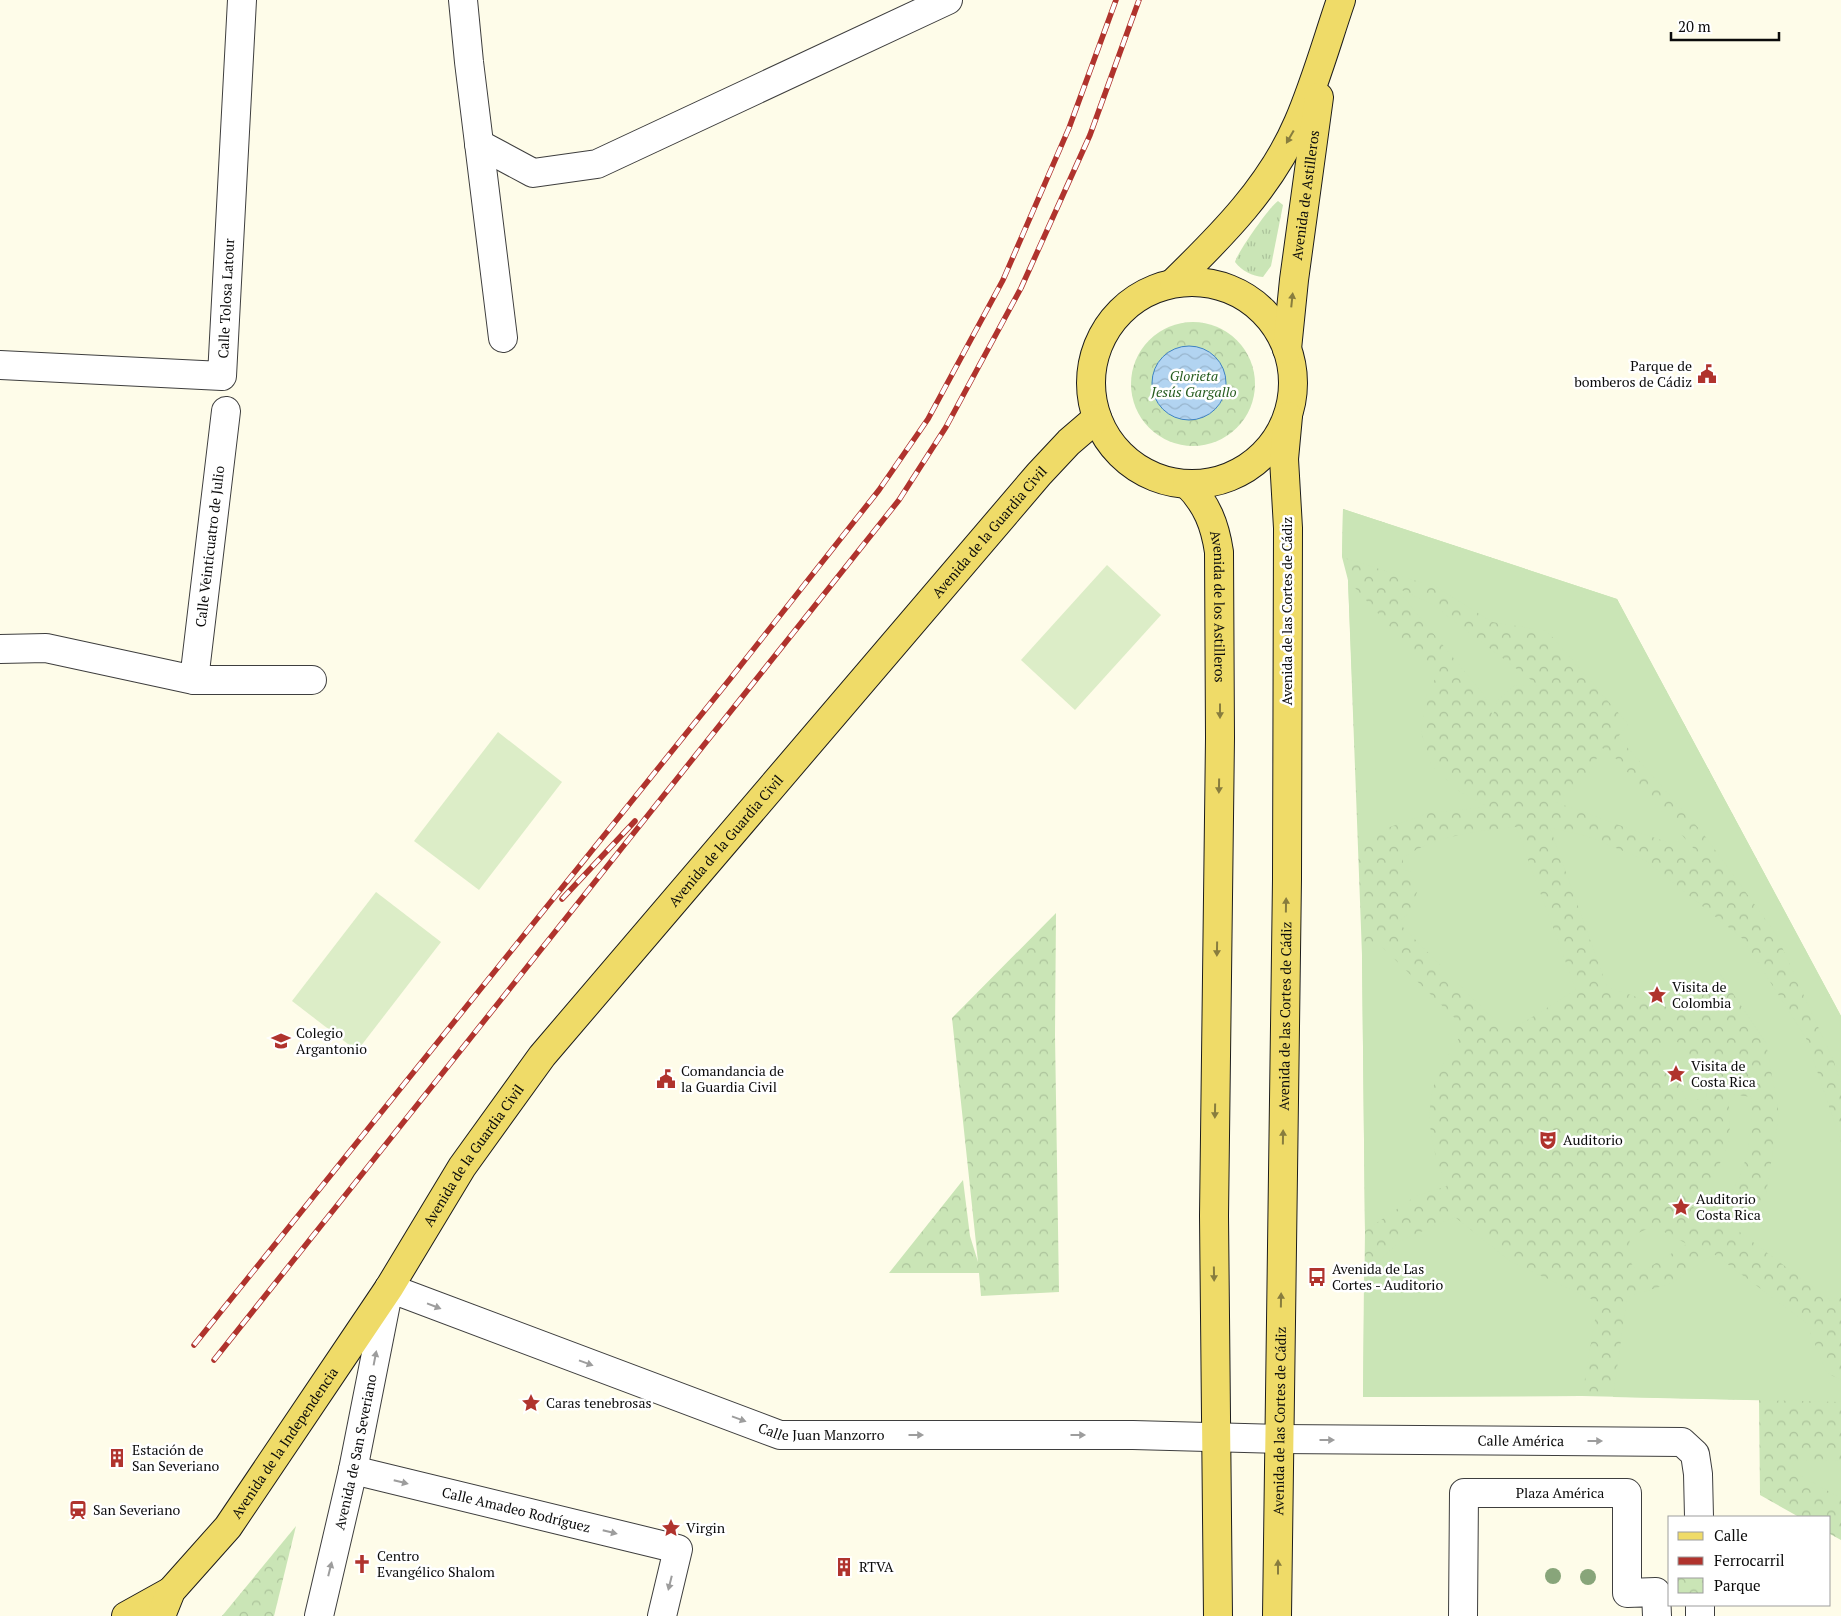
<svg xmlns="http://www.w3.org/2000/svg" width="1841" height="1616" font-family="'PT Serif',serif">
  <defs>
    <pattern id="grass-tufts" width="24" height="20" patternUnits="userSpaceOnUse" patternTransform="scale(1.25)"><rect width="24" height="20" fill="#cae5b6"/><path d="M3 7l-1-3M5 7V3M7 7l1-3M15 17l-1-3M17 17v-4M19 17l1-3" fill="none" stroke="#acc39b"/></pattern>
    <pattern id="park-crowns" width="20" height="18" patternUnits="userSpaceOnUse" patternTransform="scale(1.25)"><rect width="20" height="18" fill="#cae5b6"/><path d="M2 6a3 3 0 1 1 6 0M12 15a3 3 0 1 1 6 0" fill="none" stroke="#acc39b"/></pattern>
    <pattern id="water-waves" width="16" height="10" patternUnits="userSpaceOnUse" patternTransform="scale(1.25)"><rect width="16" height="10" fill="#b2d4f1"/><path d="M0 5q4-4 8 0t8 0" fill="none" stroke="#98b5cd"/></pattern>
  </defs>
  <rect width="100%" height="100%" fill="#fefce9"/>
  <path fill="url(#grass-tufts)" d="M1278,201L1283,205L1271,266L1263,277C1252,276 1242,271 1235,262C1237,253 1270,206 1278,201Z"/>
  <g fill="url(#park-crowns)">
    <circle cx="1193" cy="384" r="62"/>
    <path d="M1343,509L1617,599L1841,1016V1540L1830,1534V1517H1799L1760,1495L1759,1400L1582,1396L1363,1397L1365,1231L1362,955L1348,580L1342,557Z"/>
    <path d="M1056,913L1055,1035L1059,1292L981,1296L979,1273H889L963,1180L970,1236L978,1262L952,1018Z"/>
    <path d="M296,1526L274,1616H222Z"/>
  </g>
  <g fill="#cae5b6">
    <path d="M1343,509L1617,599L1841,1016V1084L1834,1062L1776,934L1702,832L1618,737L1628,724L1547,631L1492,622L1438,588L1342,557Z"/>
    <path d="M1348,580L1436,678L1427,691L1421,731L1431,765L1459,791L1488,807L1429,813L1390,827L1359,848Z"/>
    <path d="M1395,587L1432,604L1539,686L1515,685L1497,701L1493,716L1484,695Z"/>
    <path d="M1602,748L1610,752L1694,849L1705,866L1672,844L1555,802L1585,781Z"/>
    <path d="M1516,827L1576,990L1516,1027H1501L1398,922L1408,914L1418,890L1411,872L1403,869V858C1435,835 1478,831 1516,827Z"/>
    <path d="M1550,828L1587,836L1645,860L1743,939L1806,1038L1841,1142V1295L1831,1301L1737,1230L1766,1194L1779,1114L1766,1043L1720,974L1684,1013L1607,987Z"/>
    <path d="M1375,940L1465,1028C1455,1046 1440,1066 1434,1085C1424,1120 1433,1154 1447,1186L1416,1196L1365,1231L1362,955Z"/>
    <path d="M1672,1038C1689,1050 1707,1076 1707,1097L1687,1102L1676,1076L1658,1054Z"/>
    <path d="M1728,1094L1752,1097C1751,1150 1747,1180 1709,1220L1689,1204C1705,1186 1726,1162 1729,1137C1731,1123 1729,1108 1728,1094Z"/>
    <path d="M1455,1217L1511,1262L1598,1302L1582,1396L1363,1397L1364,1276L1400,1241Z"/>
    <path d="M1653,1226L1687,1244L1638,1274L1628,1258L1630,1237Z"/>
    <path d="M1714,1254L1812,1327L1810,1332L1827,1373L1841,1380V1402L1613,1397L1627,1297L1672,1283Z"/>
    <path d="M1841,1460V1498L1795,1473L1792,1461Z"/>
  </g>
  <g fill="#dcedc7">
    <path d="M1107,565L1161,615L1075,710L1021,660Z"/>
    <path d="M498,732L562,782L479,890L414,841Z"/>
    <path d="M376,892L441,942L357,1051L292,1001Z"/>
  </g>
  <circle fill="url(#water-waves)" stroke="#3e82c3" cx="1189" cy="383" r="37"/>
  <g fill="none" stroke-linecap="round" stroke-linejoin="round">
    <g stroke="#3e3e3e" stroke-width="30">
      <g id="minor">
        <path d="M463,0L469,62L503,338"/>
        <path d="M479,144L533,173L597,164L948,0"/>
        <path id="s1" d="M0,365L222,376L242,0"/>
        <path id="s2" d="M0,649L46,648L194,680L226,411"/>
        <path d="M194,680H312"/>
        <path id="s3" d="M353,1470L678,1549L662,1616"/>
        <path d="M1700,1605V1616"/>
        <path id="s4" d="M319,1616L353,1470L389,1288L780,1435H1133L1278,1439L1682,1442L1695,1454L1698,1474L1699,1517"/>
        <path id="s5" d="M1463,1616L1464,1493H1627V1593L1656,1592L1657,1616"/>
      </g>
    </g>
    <g stroke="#1c1c1c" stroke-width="30">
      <g id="major">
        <circle cx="1192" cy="383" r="101"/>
        <path d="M1174,282C1222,235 1271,186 1298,123C1315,84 1327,41 1341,0"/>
        <path id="s6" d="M1287,349L1294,280L1319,97"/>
        <path id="s7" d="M1187,484C1207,504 1215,525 1219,552L1220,738L1214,1216L1218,1616"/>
        <path d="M126,1616L171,1591"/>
        <path id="s8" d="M161,1616L171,1591L228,1527L389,1288L462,1167L542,1056L1039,474L1069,442L1097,418"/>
        <path id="s9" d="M1277,1616L1287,879L1288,528L1284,459L1288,416"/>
      </g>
    </g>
    <use href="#minor" stroke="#fff" stroke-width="28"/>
    <use href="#major" stroke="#efdb68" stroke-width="28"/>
    <g stroke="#b0332d" stroke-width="5.5">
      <g id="rail">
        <path d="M562,899L635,821"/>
        <path d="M194,1345L730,679L879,490L928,419L1003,280L1069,128L1116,0"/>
        <path d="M214,1360L899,500L946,427L1021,288L1090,135L1139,0"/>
      </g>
    </g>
    <use href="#rail" stroke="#fff" stroke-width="4" stroke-dasharray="11" stroke-linecap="butt"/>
  </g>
  <g fill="#88a57a">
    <circle cx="1553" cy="1576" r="8"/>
    <circle cx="1588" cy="1577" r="8"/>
  </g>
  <defs><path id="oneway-solid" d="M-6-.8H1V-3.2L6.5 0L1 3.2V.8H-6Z" transform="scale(1.25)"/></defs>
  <g fill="#887d3e">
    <use href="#oneway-solid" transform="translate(1290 137) rotate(120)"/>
    <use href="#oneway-solid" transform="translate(1292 300) rotate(-84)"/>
    <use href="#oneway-solid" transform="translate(1220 711) rotate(90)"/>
    <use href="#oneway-solid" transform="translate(1219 786) rotate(91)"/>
    <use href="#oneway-solid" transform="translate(1286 905) rotate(-89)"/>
    <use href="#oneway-solid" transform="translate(1217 949) rotate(91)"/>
    <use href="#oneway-solid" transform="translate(1215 1111) rotate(91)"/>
    <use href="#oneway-solid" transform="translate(1283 1137) rotate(-89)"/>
    <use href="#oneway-solid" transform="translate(1214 1274) rotate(89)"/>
    <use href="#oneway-solid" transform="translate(1281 1300) rotate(-89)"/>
    <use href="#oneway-solid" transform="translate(1278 1567) rotate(-90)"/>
  </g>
  <g fill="#9d9d9d">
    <use href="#oneway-solid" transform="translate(434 1306) rotate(21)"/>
    <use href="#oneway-solid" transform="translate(375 1358) rotate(-79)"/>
    <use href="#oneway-solid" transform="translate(586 1363) rotate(20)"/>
    <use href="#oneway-solid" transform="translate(739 1419) rotate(20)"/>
    <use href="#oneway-solid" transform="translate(916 1435)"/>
    <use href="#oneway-solid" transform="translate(1078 1435)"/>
    <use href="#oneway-solid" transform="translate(1327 1440)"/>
    <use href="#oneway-solid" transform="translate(1595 1441)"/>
    <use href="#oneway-solid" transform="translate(401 1482) rotate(14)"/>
    <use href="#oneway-solid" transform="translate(610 1532) rotate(14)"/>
    <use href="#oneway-solid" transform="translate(330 1569) rotate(-76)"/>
    <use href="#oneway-solid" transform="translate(670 1583) rotate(104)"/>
  </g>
  <defs>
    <g id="civic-bare" transform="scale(1.5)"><path d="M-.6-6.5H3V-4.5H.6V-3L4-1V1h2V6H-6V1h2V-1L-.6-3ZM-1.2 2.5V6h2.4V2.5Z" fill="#b0332d" stroke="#fff" stroke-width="2.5" paint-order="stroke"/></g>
    <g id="sight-bare" transform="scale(1.5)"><path d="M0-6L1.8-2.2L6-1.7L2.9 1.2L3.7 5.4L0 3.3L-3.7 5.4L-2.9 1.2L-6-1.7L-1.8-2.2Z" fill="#b0332d" stroke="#fff" stroke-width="2.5" paint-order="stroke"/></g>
    <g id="university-bare" transform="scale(1.5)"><path d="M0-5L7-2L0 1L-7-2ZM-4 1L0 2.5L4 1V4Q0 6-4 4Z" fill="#b0332d" stroke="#fff" stroke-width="2.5" paint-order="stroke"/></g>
    <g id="theatre-bare" transform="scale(1.5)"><path d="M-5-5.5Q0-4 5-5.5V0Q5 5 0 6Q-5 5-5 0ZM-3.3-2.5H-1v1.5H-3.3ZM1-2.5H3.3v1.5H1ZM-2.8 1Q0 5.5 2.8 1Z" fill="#b0332d" stroke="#fff" stroke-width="2.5" paint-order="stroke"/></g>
    <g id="bus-bare" transform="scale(1.5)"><path d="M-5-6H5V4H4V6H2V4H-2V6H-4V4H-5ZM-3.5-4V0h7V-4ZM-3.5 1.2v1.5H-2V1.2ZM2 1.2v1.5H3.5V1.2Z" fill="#b0332d" stroke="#fff" stroke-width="2.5" paint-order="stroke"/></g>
    <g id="building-bare" transform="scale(1.5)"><path d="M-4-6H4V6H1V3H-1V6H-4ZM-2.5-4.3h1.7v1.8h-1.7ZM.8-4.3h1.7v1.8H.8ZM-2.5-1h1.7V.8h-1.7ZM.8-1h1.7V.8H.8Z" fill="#b0332d" stroke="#fff" stroke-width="2.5" paint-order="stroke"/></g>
    <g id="station-bare" transform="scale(1.5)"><path d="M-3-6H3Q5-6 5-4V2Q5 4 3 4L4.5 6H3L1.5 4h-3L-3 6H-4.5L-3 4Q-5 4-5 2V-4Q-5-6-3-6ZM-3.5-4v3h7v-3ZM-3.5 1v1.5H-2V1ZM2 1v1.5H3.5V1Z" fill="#b0332d" stroke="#fff" stroke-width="2.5" paint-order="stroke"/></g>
    <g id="church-bare" transform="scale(1.5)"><path d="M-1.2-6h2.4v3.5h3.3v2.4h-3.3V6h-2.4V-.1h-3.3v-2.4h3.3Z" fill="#b0332d" stroke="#fff" stroke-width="2.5" paint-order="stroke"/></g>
  </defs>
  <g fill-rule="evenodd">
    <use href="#civic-bare" x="1707" y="374"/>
    <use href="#sight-bare" x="1657" y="995"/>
    <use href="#university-bare" x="281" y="1041"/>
    <use href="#sight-bare" x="1676" y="1074"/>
    <use href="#civic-bare" x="666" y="1079"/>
    <use href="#theatre-bare" x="1548" y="1140"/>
    <use href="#sight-bare" x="1681" y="1207"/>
    <use href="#bus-bare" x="1317" y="1277"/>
    <use href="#sight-bare" x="531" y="1403"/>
    <use href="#building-bare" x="117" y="1458"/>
    <use href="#station-bare" x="78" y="1510"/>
    <use href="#sight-bare" x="671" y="1528"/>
    <use href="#church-bare" x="362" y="1564"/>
    <use href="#building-bare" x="844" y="1567"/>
  </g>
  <g text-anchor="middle" stroke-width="5" stroke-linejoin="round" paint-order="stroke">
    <g font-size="14" fill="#0b0b0b" stroke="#fff">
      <text dy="5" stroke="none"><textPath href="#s6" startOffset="155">Avenida de Astilleros</textPath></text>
      <text dy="5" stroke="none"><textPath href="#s1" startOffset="300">Calle Tolosa Latour</textPath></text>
      <text dy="5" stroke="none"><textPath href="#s8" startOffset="1368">Avenida de la Guardia Civil</textPath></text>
      <text dy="5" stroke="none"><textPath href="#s2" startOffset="332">Calle Veinticuatro de Julio</textPath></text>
      <text dy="5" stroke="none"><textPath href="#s7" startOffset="131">Avenida de los Astilleros</textPath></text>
      <text transform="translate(1287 611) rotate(-90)" y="5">Avenida de las Cortes de Cádiz</text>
      <text dy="5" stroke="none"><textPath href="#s8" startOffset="962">Avenida de la Guardia Civil</textPath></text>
      <text dy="5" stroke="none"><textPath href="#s9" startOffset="600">Avenida de las Cortes de Cádiz</textPath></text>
      <text dy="5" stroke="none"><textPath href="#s8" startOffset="558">Avenida de la Guardia Civil</textPath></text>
      <text dy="5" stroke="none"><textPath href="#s9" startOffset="195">Avenida de las Cortes de Cádiz</textPath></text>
      <text dy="5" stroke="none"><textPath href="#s4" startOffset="794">Calle Juan Manzorro</textPath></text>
      <text dy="5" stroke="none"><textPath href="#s4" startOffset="1494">Calle América</textPath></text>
      <text dy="5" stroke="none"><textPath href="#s8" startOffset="214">Avenida de la Independencia</textPath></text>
      <text dy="5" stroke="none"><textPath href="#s4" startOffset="168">Avenida de San Severiano</textPath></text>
      <text dy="5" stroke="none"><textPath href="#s5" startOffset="219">Plaza América</textPath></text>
      <text dy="5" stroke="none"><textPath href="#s3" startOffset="168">Calle Amadeo Rodríguez</textPath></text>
    </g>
    <g font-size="14" fill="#0b0b0b" stroke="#fff" text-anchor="start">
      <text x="1692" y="371" text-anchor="end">Parque de<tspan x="1692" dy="16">bomberos de Cádiz</tspan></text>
      <text x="1672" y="992">Visita de<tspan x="1672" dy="16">Colombia</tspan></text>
      <text x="296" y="1038">Colegio<tspan x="296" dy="16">Argantonio</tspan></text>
      <text x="1691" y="1071">Visita de<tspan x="1691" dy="16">Costa Rica</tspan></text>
      <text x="681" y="1076">Comandancia de<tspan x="681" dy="16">la Guardia Civil</tspan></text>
      <text x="1563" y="1145">Auditorio</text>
      <text x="1696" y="1204">Auditorio<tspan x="1696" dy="16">Costa Rica</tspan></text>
      <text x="1332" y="1274">Avenida de Las<tspan x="1332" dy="16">Cortes - Auditorio</tspan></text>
      <text x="546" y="1408">Caras tenebrosas</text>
      <text x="132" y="1455">Estación de<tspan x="132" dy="16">San Severiano</tspan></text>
      <text x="93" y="1515">San Severiano</text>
      <text x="686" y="1533">Virgin</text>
      <text x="377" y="1561">Centro<tspan x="377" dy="16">Evangélico Shalom</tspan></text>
      <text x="859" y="1572">RTVA</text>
    </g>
    <g font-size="14" font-style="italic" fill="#275d20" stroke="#fff">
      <text x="1194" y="381">Glorieta<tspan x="1194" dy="16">Jesús Gargallo</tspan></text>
    </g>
  </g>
  <rect x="1668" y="1516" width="162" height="90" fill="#ffffff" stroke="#9d9d9d"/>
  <rect x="1678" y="1532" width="25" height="8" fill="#efdb68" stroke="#9d9d9d"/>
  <text x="1714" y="1541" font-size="15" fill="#0b0b0b">Calle</text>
  <rect x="1678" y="1557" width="25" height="8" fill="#b0332d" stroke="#9d9d9d"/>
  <text x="1714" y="1566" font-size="15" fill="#0b0b0b">Ferrocarril</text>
  <rect x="1678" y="1578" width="25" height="15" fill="url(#park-crowns)" stroke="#9d9d9d"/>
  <text x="1714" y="1591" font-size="15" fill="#0b0b0b">Parque</text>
  <path d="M1671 32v8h108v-8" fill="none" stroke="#0b0b0b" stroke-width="2.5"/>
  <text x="1678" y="32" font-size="15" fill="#0b0b0b" stroke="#ffffff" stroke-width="4" paint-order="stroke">20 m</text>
</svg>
